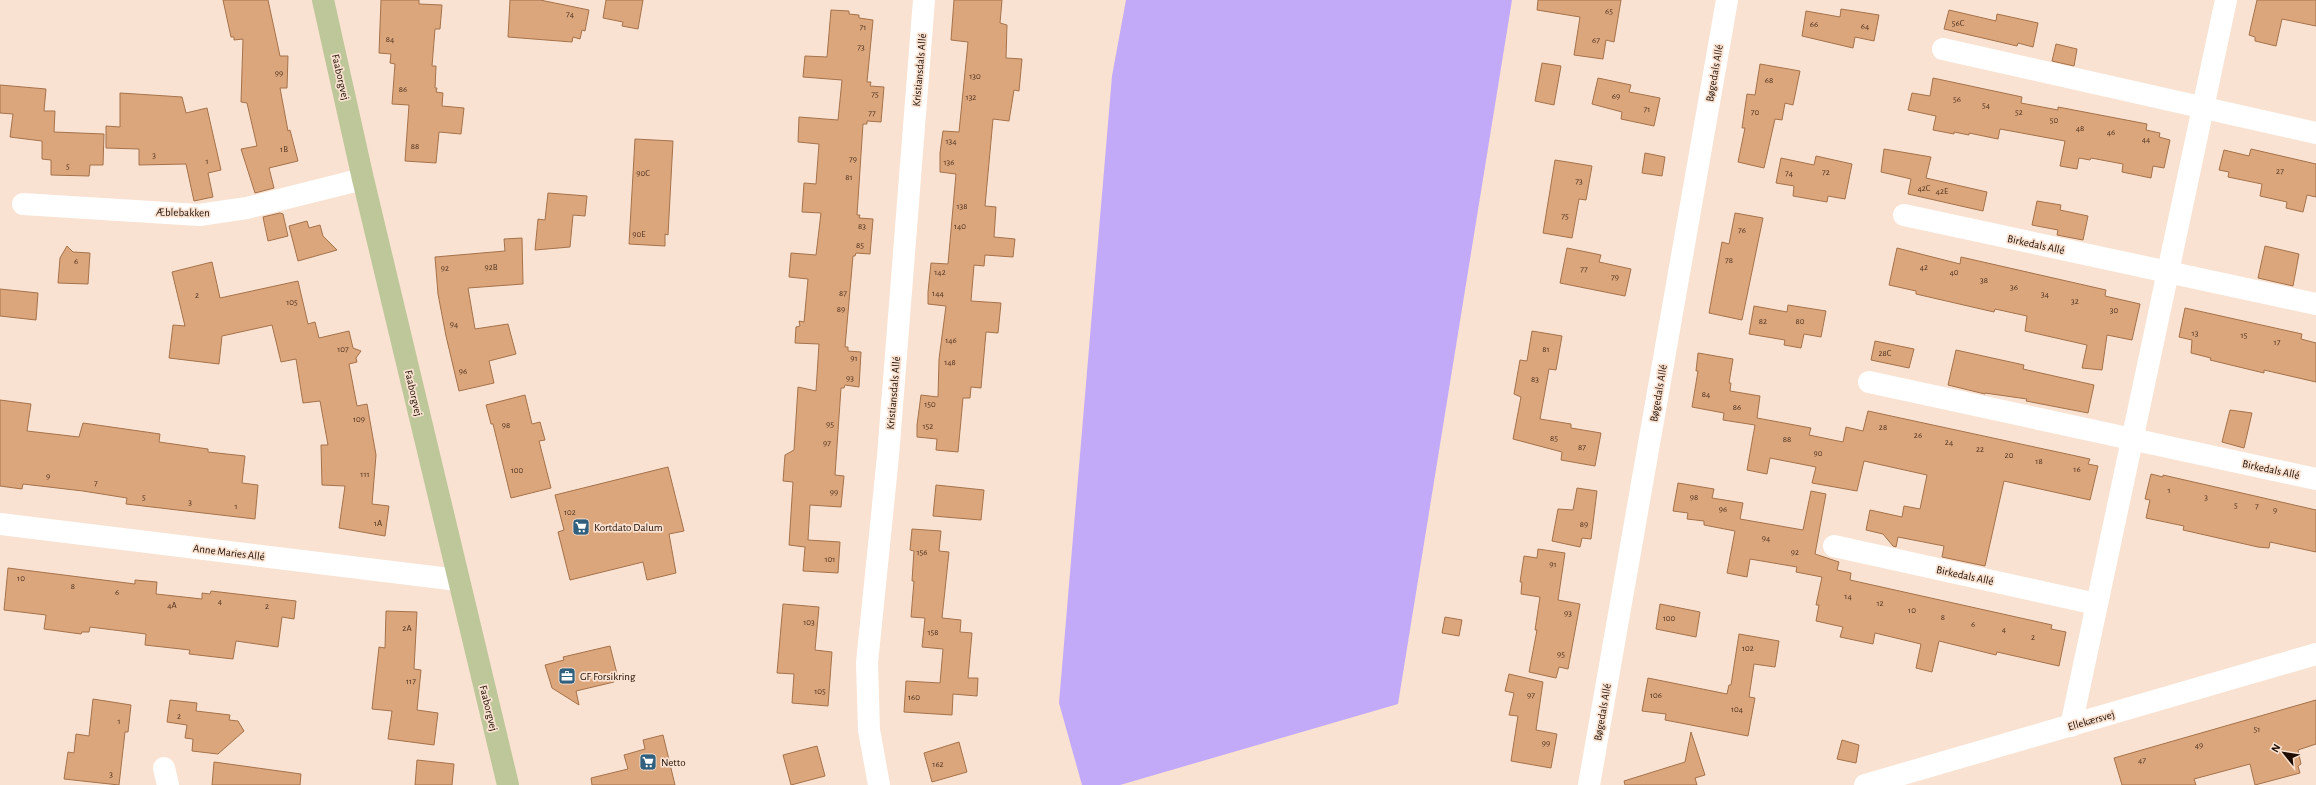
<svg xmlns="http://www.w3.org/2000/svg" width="2316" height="785" font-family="'Alegreya Sans',sans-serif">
  <rect width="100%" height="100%" fill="#f9e2d1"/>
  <path fill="#c3aaf8" d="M1126,0H1512L1398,704L1120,785H1082L1059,703L1112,76Z"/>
  <g fill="#dca67d" stroke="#a5724a">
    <path d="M223,0H268L280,56H288L287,88H280L288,131L290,130L298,161L269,168L274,188L255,193L241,149L257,146L247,103L241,102L243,39L234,40V37H231Z"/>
    <path d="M381,0H419V4L442,5L440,29H435L432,66H436L435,88H437L436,92L443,93L442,106L464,108L461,134L439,132L436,163L405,161L409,105L392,104L395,64L390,63L391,54L379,53Z"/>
    <path d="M510,0H540L589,10L585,31L582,30L580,39L573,37L572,42L508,37Z"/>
    <path d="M606,0H643L638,29L622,26L623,22L603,18Z"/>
    <path d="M954,0H1002L1000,23L1007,25L1006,58L1022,59L1019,91L1014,90L1009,121L993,119L985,206L996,207L994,237L1015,239L1013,257L985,255L984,266L974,265L971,301L1001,303L998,333L986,332L981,388L971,387L970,398H963L958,452L936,450L937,439L917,437V425L921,395L938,397L939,359L946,306L928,304V292L931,263L948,264L956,174L940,172V153L943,131L959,132L968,42L951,40Z"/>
    <path d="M1538,0H1621L1614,42L1606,40L1603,59L1574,55L1580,17L1537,10Z"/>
    <path d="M2257,0H2316V26L2282,19L2276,46L2255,41V37L2249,35Z"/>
    <path d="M1841,9L1879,15L1874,41L1855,37L1853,48L1802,36L1806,11L1840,17Z"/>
    <path d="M831,10L849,11V14L859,15V18L873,20L867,82H871L870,86L884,87L881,122L867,121V124H863L857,215H860L859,218L873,219L870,254L856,253L855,256H853L845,347H848V351L861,352L859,387L845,385L844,388H841L835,475L844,476L841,507L810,505L808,540L840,542L838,573L803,571L805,547L789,545L793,482L783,481L785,455L794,450L798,387L816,391L819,344L795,343L796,327L800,326L799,321L804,322L808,279L789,277L791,253L816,255L821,213L802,212L804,183L816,184L819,144L798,142L799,117L838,120L842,80L803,77L805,56L827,57Z"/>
    <path d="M1949,10L1996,21L1997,14L2038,23L2033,47L2018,43L2017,46L1944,29Z"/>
    <path d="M2056,44L2077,49L2074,66L2052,61Z"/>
    <path d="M1542,63L1561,66L1554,105L1535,101Z"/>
    <path d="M1760,64L1800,71L1793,105L1785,103L1782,120L1775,119L1764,168L1738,162L1745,128H1742L1747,94L1755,95Z"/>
    <path d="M1598,78L1631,85L1629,92L1660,98L1654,126L1621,119L1622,112L1592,104Z"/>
    <path d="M1933,78L2022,97L2021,103L2058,110V107L2147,124L2146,130L2160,133L2159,137L2170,140L2164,168L2153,166L2151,178L2122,172L2123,164L2091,158L2090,160L2079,158L2077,169L2060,166L2065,141L2000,129L1998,139L1969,133V135L1954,132V134L1933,130L1936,116L1908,110L1912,93L1930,96Z"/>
    <path d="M0,85L46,89L44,111H55L54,132L104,134L103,165H90L89,176L51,175V160L42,159V141L10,137L13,114L0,113Z"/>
    <path d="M120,93L182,97L186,113L207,108L221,170L208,173L213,197L194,201L186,164L139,165V149L106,148V126L120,127Z"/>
    <path d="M635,139L673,141L668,235L665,234V246L629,244Z"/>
    <path d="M1884,149L1931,157L1926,178L1987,192L1983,211L1908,194L1911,179L1881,172Z"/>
    <path d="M2251,149L2316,164V197L2307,195L2303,212L2286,208L2287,202L2260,196L2262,184L2228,177L2229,172L2219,170L2224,150L2249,156Z"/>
    <path d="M1645,153L1665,157L1662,176L1642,173Z"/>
    <path d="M1816,156L1852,164L1845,199L1828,196L1827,202L1793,196L1794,186L1776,183L1781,158L1814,165Z"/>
    <path d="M1555,160L1592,166L1586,200L1579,199L1572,238L1543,233Z"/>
    <path d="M548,193L587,196L585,216L573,215L570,247L535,250L538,219L545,220Z"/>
    <path d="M2037,201L2061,205L2060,210L2088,216L2083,240L2057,235L2058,230L2032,225Z"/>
    <path d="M280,213L283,214L288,236L268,241L263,217Z"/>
    <path d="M1735,213L1763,218L1742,320L1709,313L1722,242L1729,244Z"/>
    <path d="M307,221L309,228L320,225L323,236L337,250L298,261L289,226Z"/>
    <path d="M522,238L523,284L468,288L475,329L508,324L516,354L489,361L494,383L459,391L446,336L438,294L435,257L505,251L504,239Z"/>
    <path d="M67,246L73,252L90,253L88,284L58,283L60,258Z"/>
    <path d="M2265,246L2299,254L2293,286L2258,278Z"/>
    <path d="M1567,248L1601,255L1599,262L1631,269L1625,296L1560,283Z"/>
    <path d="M1897,248L1960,264L1961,257L2106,290L2105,296L2140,304L2132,340L2107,335L2102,370L2082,368L2087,345L2025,331L2027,316L1995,309L1994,312L1916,294V291L1889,285Z"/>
    <path d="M212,262L220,298L298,281L308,324L315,322L319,338L349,331L353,348L361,351L356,358L357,362L349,364L357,406L367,404L376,455L372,504L389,506L385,536L339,528L345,486L322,485L321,445H328L320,401L303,403L296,359L281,362L272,325L222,336L219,364L169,358L173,325L185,326L172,272Z"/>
    <path d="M0,289L38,293L36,320L0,316Z"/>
    <path d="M1788,305L1826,311L1821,337L1804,334L1801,348L1784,345L1785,340L1749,334L1754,306L1787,312Z"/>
    <path d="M2185,308L2302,334L2301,339L2316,343V382L2264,370V373L2210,360L2211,358L2191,353L2192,340L2179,337Z"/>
    <path d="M1532,331L1562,336L1556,370L1549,369L1540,419L1571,424V428L1601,433L1595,466L1561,460L1562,452L1513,439L1521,397L1514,394L1520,360L1527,361Z"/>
    <path d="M1875,341L1914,349L1909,368L1871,360Z"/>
    <path d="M1956,350L2024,365L2023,369L2094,385L2088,413L2026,401L2027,399L1985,393V394L1948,385Z"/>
    <path d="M1698,353L1733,359L1729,383H1731L1730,391L1760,396L1757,418L1811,428L1809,435L1843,442L1846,427L1863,431L1868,411L2090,459L2088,464L2098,466L2090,500L2004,481L1985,566L1942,557L1944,546L1898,537L1896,547L1893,546L1883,534L1866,530L1870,510L1902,517L1904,506L1920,509L1927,475L1864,461L1857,491L1812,483L1816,467L1770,458L1767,474L1747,470L1755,425L1723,420L1724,413L1692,407L1698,371H1696Z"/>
    <path d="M525,395L532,424L540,422L545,440L539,441L551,488L511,498L493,424H491L486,405Z"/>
    <path d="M0,400L31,404L27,431L79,437L83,423L160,434L159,442L208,449V452L245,456L242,483L258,485L255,519L126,504L127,498L83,491L23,484L22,489L0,486Z"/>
    <path d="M2230,410L2252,413L2244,448L2222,442Z"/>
    <path d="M668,467L684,531L669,534L676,573L647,580L643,562L570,580L558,532L564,530L555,495Z"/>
    <path d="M2151,474L2163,477V475L2316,510V552L2270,542L2269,548L2258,547L2183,530L2184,526L2146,518L2150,500L2145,499Z"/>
    <path d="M1678,483L1714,489L1712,498L1743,503L1740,519L1803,530L1811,491L1826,494L1815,554L1839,562L1837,570L1851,573L1850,580L2052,625L2051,629L2066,632L2059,666L1997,652L1996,655L1939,641L1932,672L1916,668L1921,644L1875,633L1873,644L1840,637L1843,627L1816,621L1819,605H1816L1822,577L1796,572L1797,567L1750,559L1747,577L1727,573L1735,531L1704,525V521L1687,519L1688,513L1673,511Z"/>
    <path d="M936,485L984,490L981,520L933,516Z"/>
    <path d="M1577,488L1597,491L1591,539L1582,538L1580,547L1552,541L1558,509L1573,510Z"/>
    <path d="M912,529L941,531L939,551L949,552L942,618L961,620L960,632L972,633L968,678H978L977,696L953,694L952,715L904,712L906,681L940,683L943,649L922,647L925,618L911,617L914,581H912L914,551L910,550Z"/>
    <path d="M1538,549L1565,553L1558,600L1580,604L1568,669L1559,667L1556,678L1529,672L1537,630H1535L1540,597L1521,594L1522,582H1520L1524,556L1537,558Z"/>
    <path d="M8,568L135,584V580L157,582L156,594L202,599V593L210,594L211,591L296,601L294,619L282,617L278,647L236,641L233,659L189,654L190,650L145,645L146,634L90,627L89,632H82L81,634L44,629L46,615L4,610Z"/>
    <path d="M783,604L819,607L815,650L832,652L828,706L792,703L794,674L777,673Z"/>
    <path d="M1660,604L1700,612L1696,637L1656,629Z"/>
    <path d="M386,611L417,612L414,669L421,670L417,710L438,713L434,745L388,739L392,711L372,709L379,647L385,648Z"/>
    <path d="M1445,617L1462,620L1459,636L1442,633Z"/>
    <path d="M1739,634L1779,641L1775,667L1754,664L1749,697L1755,698L1748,736L1665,720L1666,714L1642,711L1648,678L1727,694L1729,685H1731Z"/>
    <path d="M610,646L618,678L614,679V682L576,691L579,705L552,688L545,665L564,660L563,657Z"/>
    <path d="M1509,674L1543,682L1536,730L1557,734L1551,768L1511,761L1518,716L1509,715L1514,693L1505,691Z"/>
    <path d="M93,699L131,705L128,732H125L119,785L64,779L68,752L74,753L76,734L89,736Z"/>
    <path d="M170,700L197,703L196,711L230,715L229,720L238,721L244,731L218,754L192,751L193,739L185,738L187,725L167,722Z"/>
    <path d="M2316,700V744L2298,750L2301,764L2298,766L2300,773L2255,785L2250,764L2194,779L2196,785H2122L2114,758Z"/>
    <path d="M1691,732L1705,775L1695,778L1697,785H1625L1624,781L1685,762Z"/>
    <path d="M663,735L675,785H592L591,778L628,769L624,755L645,749L643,740Z"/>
    <path d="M1842,740L1859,745L1856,763L1837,759Z"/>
    <path d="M959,742L967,772L932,782L924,753Z"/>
    <path d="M817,746L825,776L791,785L783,755Z"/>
    <path d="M417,760L454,764L452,785H415Z"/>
    <path d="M214,762L301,774L300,785H212Z"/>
  </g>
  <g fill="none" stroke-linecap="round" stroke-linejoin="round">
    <g stroke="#fff" stroke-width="22">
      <path d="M1943,49L2316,133"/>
      <path d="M23,204L199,215L247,208L363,179"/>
      <path d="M1904,215L2316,304"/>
      <path d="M1869,382L2316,479"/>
      <path d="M0,524L458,580"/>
      <path d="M1834,546L2096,604"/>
      <path d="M2071,726L2226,0"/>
      <path d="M164,768L168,785"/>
      <path d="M879,785L869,730L867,663L888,456L924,0"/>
      <path d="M1589,785L1727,0"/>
      <path d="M1865,785L2316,654"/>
    </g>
    <path stroke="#bec79a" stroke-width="22" d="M323,0L363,179L508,785"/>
  </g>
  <defs>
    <g id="supermarket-square" transform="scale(0.9)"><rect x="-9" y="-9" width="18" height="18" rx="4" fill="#30607e" stroke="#f9e2d1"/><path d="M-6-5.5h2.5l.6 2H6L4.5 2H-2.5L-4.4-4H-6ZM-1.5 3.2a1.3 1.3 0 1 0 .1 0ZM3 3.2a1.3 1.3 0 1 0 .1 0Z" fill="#fff"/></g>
    <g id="office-square" transform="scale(0.9)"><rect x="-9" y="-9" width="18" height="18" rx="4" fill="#30607e" stroke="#f9e2d1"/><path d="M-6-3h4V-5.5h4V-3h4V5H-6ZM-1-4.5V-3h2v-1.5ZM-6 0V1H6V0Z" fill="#fff"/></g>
  </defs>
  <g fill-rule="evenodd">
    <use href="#supermarket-square" x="581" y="527"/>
    <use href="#office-square" x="567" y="676"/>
    <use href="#supermarket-square" x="648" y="762"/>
  </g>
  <g text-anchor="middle" stroke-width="3.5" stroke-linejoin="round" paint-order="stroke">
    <g font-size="9" fill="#4f3320">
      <text x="1609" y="14">65</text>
      <text x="570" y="17">74</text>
      <text x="1958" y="26">56C</text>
      <text x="1814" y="27">66</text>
      <text x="1865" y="29">64</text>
      <text x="863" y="30">71</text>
      <text x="390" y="42">84</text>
      <text x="1596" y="43">67</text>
      <text x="861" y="50">73</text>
      <text x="279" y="76">99</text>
      <text x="975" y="79">130</text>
      <text x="1769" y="83">68</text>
      <text x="403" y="92">86</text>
      <text x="875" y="97">75</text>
      <text x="1616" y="99">69</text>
      <text x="971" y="100">132</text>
      <text x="1957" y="102">56</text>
      <text x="1986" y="108">54</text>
      <text x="1647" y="112">71</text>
      <text x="1755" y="115">70</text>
      <text x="2019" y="115">52</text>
      <text x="872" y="116">77</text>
      <text x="2054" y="123">50</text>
      <text x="2080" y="131">48</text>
      <text x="2111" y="135">46</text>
      <text x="2146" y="142">44</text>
      <text x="951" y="144">134</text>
      <text x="415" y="149">88</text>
      <text x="284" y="152">1B</text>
      <text x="154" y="158">3</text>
      <text x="853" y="162">79</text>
      <text x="207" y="164">1</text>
      <text x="949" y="165">136</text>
      <text x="68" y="169">5</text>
      <text x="2280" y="174">27</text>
      <text x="1826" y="175">72</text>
      <text x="643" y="176">90C</text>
      <text x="1789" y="176">74</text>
      <text x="849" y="180">81</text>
      <text x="1579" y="184">73</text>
      <text x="1924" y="191">42C</text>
      <text x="1942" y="194">42E</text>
      <text x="962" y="209">138</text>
      <text x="1565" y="219">75</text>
      <text x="862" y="229">83</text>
      <text x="960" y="229">140</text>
      <text x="1742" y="233">76</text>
      <text x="639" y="237">90E</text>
      <text x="860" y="248">85</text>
      <text x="1729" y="263">78</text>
      <text x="76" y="264">6</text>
      <text x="491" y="270">92B</text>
      <text x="1924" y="270">42</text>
      <text x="445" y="271">92</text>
      <text x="1584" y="272">77</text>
      <text x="940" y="275">142</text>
      <text x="1954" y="275">40</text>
      <text x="1615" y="280">79</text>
      <text x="1984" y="283">38</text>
      <text x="2014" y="290">36</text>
      <text x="843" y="296">87</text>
      <text x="938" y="296">144</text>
      <text x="2045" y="297">34</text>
      <text x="197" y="298">2</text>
      <text x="2075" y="304">32</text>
      <text x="292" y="305">105</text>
      <text x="841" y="312">89</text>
      <text x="2114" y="313">30</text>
      <text x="1763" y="324">82</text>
      <text x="1800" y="324">80</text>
      <text x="454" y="327">94</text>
      <text x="2195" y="336">13</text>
      <text x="2244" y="338">15</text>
      <text x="951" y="343">146</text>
      <text x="2277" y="345">17</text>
      <text x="343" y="352">107</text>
      <text x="1546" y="352">81</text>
      <text x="1885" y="356">28C</text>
      <text x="854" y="361">91</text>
      <text x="950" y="365">148</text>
      <text x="463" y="374">96</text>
      <text x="850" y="381">93</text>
      <text x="1535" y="382">83</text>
      <text x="1706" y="397">84</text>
      <text x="930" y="407">150</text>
      <text x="1737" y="410">86</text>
      <text x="359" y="422">109</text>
      <text x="830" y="427">95</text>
      <text x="506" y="428">98</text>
      <text x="928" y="429">152</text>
      <text x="1883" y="430">28</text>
      <text x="1918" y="438">26</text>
      <text x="1554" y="441">85</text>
      <text x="1787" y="442">88</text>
      <text x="1949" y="445">24</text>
      <text x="827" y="446">97</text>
      <text x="1582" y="450">87</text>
      <text x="1980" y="452">22</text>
      <text x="1818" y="456">90</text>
      <text x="2009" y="458">20</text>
      <text x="2039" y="464">18</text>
      <text x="2077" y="472">16</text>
      <text x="517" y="473">100</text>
      <text x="365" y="477">111</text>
      <text x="48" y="479">9</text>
      <text x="96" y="486">7</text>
      <text x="2169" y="493">1</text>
      <text x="834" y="495">99</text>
      <text x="144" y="500">5</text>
      <text x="1694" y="500">98</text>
      <text x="2206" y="500">3</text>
      <text x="190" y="505">3</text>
      <text x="2236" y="508">5</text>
      <text x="236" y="509">1</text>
      <text x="2257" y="509">7</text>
      <text x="1723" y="512">96</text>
      <text x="2275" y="513">9</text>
      <text x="570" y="515">102</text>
      <text x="378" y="526">1A</text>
      <text x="1584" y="527">89</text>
      <text x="1766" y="541">94</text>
      <text x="922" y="555">156</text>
      <text x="1795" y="555">92</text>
      <text x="830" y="562">101</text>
      <text x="1553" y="567">91</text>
      <text x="21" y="581">10</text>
      <text x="73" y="589">8</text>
      <text x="117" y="595">6</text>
      <text x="1848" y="599">14</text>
      <text x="220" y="604">4</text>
      <text x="1880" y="606">12</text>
      <text x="172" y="608">4A</text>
      <text x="267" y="609">2</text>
      <text x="1912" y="613">10</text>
      <text x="1568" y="616">93</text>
      <text x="1943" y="620">8</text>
      <text x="1669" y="621">100</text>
      <text x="809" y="625">103</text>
      <text x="1973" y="627">6</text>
      <text x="407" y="631">2A</text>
      <text x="2004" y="632">4</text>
      <text x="933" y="635">158</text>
      <text x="2033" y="640">2</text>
      <text x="1748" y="651">102</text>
      <text x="1561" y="657">95</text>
      <text x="411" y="684">117</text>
      <text x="820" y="694">105</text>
      <text x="1531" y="698">97</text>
      <text x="1656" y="698">106</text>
      <text x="914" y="700">160</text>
      <text x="1737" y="712">104</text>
      <text x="179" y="719">2</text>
      <text x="119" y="724">1</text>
      <text x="2257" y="732">51</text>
      <text x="1546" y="746">99</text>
      <text x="2199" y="748">49</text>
      <text x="2142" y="763">47</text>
      <text x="938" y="767">162</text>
      <text x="111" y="777">3</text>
    </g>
    <g font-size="11" fill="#200d01" stroke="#f9e2d1">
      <text transform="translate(919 70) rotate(-85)" y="4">Kristiansdals Allé</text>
      <text transform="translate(1714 73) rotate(-80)" y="4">Bøgedals Allé</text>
      <text transform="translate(341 77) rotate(77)" y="4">Faaborgvej</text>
      <text transform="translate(183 212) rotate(1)" y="4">Æblebakken</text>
      <text transform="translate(2036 244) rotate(12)" y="4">Birkedals Allé</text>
      <text transform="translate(414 393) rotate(77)" y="4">Faaborgvej</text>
      <text transform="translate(893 393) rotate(-85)" y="4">Kristiansdals Allé</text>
      <text transform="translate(1658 393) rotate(-80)" y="4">Bøgedals Allé</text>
      <text transform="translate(2271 469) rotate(12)" y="4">Birkedals Allé</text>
      <text transform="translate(229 552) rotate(7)" y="4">Anne Maries Allé</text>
      <text transform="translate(1965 575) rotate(12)" y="4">Birkedals Allé</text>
      <text transform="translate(489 708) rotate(76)" y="4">Faaborgvej</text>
      <text transform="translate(1602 712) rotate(-80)" y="4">Bøgedals Allé</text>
      <text transform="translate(2091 720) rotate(-16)" y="4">Ellekærsvej</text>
    </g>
    <g font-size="11" fill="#200d01" stroke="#f9e2d1" text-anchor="start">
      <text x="594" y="531">Kortdato Dalum</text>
      <text x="580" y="680">GF Forsikring</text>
      <text x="661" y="766">Netto</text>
    </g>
  </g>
  <g transform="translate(2284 753) rotate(300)" stroke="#f9e2d1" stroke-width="3" paint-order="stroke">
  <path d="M0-3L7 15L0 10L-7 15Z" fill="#200d01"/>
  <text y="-6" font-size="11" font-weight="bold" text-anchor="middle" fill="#200d01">N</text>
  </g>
</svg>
